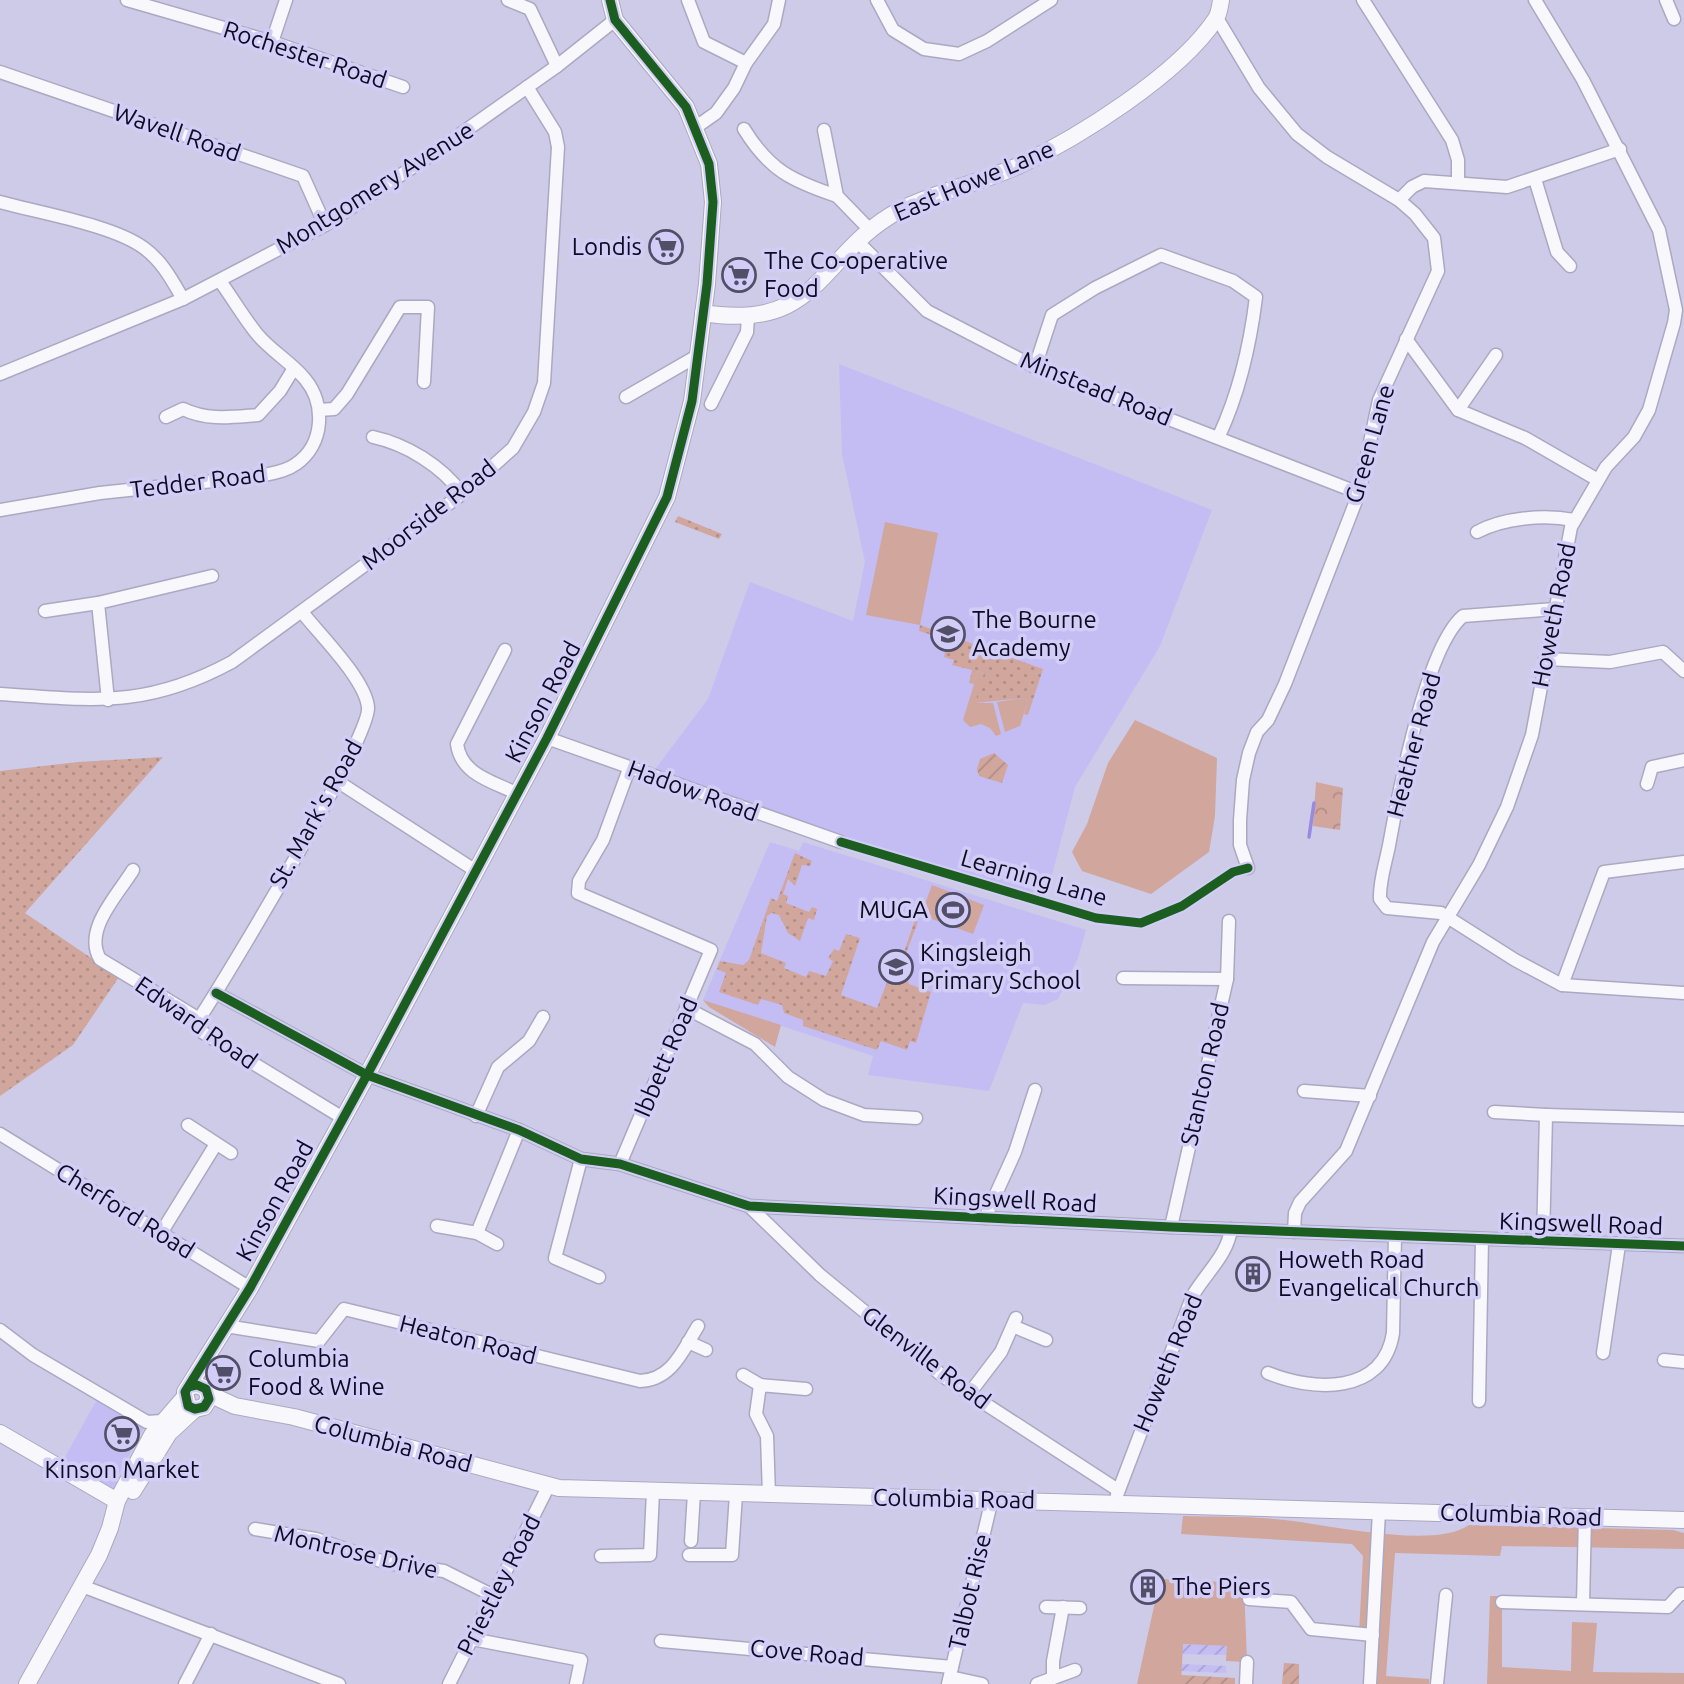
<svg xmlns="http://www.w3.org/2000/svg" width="1684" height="1684" font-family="Ubuntu,sans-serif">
  <defs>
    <pattern id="industrial-furrows" width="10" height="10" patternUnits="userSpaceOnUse" patternTransform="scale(1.75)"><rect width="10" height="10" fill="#c4bdf4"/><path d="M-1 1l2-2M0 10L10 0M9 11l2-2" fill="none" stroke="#a7a1d1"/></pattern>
    <pattern id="forest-crowns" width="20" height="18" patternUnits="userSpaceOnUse" patternTransform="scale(1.75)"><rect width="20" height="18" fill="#d0a69d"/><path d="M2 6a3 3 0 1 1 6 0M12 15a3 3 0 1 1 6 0" fill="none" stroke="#b18e87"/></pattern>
    <pattern id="park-dots" width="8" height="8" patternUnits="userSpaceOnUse" patternTransform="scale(1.75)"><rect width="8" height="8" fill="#d0a69d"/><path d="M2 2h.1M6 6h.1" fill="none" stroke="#b18e87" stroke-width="1.8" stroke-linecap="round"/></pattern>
    <pattern id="garden-furrows" width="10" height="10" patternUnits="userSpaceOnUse" patternTransform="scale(1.75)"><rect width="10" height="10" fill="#d0a69d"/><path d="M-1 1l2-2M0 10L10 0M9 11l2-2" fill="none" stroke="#b18e87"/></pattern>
  </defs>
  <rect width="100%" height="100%" fill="#cecbe8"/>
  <g fill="#c4bdf4">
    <path d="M839,364L1212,510L1160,646L1075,787L1047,894L1033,901L841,842L650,776L708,699L750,582L853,621L865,562L842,454Z"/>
    <path d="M770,842L799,851L803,842L1086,930L1078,958L1058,999L1045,1005L1023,1003L989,1091L868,1075L873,1056L703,1000Z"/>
    <path d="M100,1394L147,1422L118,1476L117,1501L59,1468Z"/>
  </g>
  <g fill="url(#industrial-furrows)">
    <path d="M1182,1644L1227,1646V1655L1182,1654Z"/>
    <path d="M1182,1664L1226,1666V1673L1181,1671Z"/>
  </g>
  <g fill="#d0a69d">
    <path d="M885,522L938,533L920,625L866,615Z"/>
    <path d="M978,671L984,673L976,703H993L1001,734L996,736L990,728L981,724L970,727L963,720Z"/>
    <path d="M1022,698L1028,700L1020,726L1005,732L997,702Z"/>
    <path d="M1135,720L1217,758L1215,816L1209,852L1151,894L1082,871L1072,852L1087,824L1108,763Z"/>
    <path d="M932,885L984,905L973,934L921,915Z"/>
    <path d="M703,1000L781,1025L775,1047L709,1007Z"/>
    <path d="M1183,1516C1213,1517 1244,1516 1274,1519C1319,1522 1432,1551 1469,1525L1673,1530L1684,1533V1549L1502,1546L1500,1556L1395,1553L1386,1676L1429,1679V1684H1370L1373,1635L1359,1634L1363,1556L1352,1544L1181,1534Z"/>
    <path d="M1160,1579L1244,1583L1247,1662L1226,1661L1227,1646L1183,1644L1181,1684H1137Z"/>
    <path d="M1490,1596H1502V1667L1571,1671L1572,1622L1597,1623L1593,1672L1684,1673V1684H1487Z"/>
  </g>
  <path fill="url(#forest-crowns)" d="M1316,782L1343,788L1340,830L1313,826Z"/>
  <g fill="url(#park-dots)">
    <path d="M678,516L722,534L719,539L675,522Z"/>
    <path d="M920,625L1043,669L1028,715L1024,714L1028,700L1022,698L975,703L984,673L978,671L974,684L969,683L972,670L952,665L954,660L944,657L948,640L919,631Z"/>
    <path d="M163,757L25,913L119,977L73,1045L0,1096V771L78,762Z"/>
    <path d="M795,853L812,861L810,866L802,865L795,886L788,879L783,894L788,896L786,903L809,912L812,907L817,909L814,920L808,918L800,941L788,933L779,915L772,913L767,916L761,953L786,963L784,968L806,977L809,971L826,976L833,961L828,958L834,949L839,951L846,934L860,938L841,995L877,1008L899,951L904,952L915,920L918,922L898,974L906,976L909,984L931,992L916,1043L910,1041L907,1050L881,1041L877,1050L803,1026V1020L784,1013L782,1005L761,999L758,1005L719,992L726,973L717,969L720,961L743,965L749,960L771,898L777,901Z"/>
  </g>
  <g fill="url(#garden-furrows)">
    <path d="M994,753L1008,765L1002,783L979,776L977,769L980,759Z"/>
    <path d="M1284,1663L1299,1664V1684H1282Z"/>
    <path d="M1181,1675L1235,1678V1684H1181Z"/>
  </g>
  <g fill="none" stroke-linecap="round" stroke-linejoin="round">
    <path stroke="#9a89e2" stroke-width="3.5" d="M1309,837L1314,803"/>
    <g stroke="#aba8c2" stroke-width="15">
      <g id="minor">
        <path d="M127,0L272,42L403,87"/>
        <path d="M508,0L530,9L557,66"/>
        <path d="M688,0L704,42L746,63"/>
        <path d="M877,0L893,30L924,49L959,54L987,41L1051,0"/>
        <path d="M1363,0L1452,140L1458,160V181"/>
        <path d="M1666,0L1674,19"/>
        <path d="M1217,18L1259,88L1297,134L1327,157L1399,200L1415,214L1434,238L1438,271L1379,400L1359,493L1285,684L1268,720L1257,732L1249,753L1243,780L1240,820V845L1248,868"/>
        <path d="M272,42L286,0"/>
        <path d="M0,72L303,176L325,225"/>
        <path d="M696,127L716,113L734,88L746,63L774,24L779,0"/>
        <path d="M744,129C769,170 792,181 837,196"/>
        <path d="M824,130L837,196L871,231"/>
        <path d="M1535,179L1557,252L1570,266"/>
        <path d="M1399,200L1412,187L1424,181L1507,187L1620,149"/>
        <path d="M0,202C39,213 113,225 144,248C162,261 172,280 183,299"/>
        <path d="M859,243L927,311L1035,367L1359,493"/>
        <path d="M1406,339L1458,410L1525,438L1598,480"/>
        <path d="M1035,367L1052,315L1095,288L1161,255L1233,281L1256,297C1250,346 1240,391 1219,436"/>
        <path d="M0,374L183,299L325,225L431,155L557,66L615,20"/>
        <path d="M626,397L697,356"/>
        <path d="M711,404L747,332L748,317"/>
        <path d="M319,410L334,409L347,394L400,307H428L424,382"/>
        <path d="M1458,410L1496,355"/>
        <path d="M166,417L183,409C208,421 232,417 258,415L280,391L294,368"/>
        <path d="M373,437C406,444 442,466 462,494"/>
        <path d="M0,510L100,493L260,476C272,473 285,472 296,464C324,445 326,404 305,379C291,362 271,351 257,334C244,318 233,299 220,281"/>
        <path d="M1477,532C1503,518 1544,514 1574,520"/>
        <path d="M1555,609L1463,616C1426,647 1399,791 1390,840C1387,859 1379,880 1380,899L1387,908L1441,913L1515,960L1562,985L1684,993"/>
        <path d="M45,611L98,603"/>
        <path d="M505,650L457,744C461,774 491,781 516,793"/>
        <path d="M1545,659L1610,662L1663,652L1684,671"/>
        <path d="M0,694C94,700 145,709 232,662L462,494L513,448L534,412L544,383L558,147L555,132L527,87"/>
        <path d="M108,700L98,603L212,576"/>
        <path d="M547,738L841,842"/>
        <path d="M337,781L476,871"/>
        <path d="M1647,784L1652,767L1684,760"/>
        <path d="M133,870C117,896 83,930 100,959L199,1019L202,1032L343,1118"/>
        <path d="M1123,978L1227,979"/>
        <path d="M1562,985L1604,872L1684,862"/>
        <path d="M216,993L367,1075L519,1130L581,1159L620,1164L749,1206L1171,1227L1684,1246"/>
        <path d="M686,1008L755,1044L788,1077L824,1100L864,1115L916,1118"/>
        <path d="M199,1019C224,981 372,736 368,707C365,679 320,635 302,612"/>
        <path d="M1304,1091L1370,1096"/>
        <path d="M1494,1112L1546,1115"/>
        <path d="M476,1116L498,1067L529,1041L543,1017"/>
        <path d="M188,1125L231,1153"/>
        <path d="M0,1134L250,1288"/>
        <path d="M581,1159L555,1258L599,1277"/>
        <path d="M620,1164L711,950L578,893L579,881L603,840L629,769"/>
        <path d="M749,1206L820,1275L944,1377L1118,1490"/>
        <path d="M985,1218L1015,1152L1035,1090"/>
        <path d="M437,1226L477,1233L519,1130"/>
        <path d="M1171,1227L1227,979L1229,921"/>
        <path d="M1294,1232L1295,1213L1300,1202L1346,1151L1433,942L1479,865L1507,807L1532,735L1571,527L1606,467L1634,437L1649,410L1674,323L1676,310L1659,230L1583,80L1535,0"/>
        <path d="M161,1233L216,1144"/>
        <path d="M477,1233L497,1244"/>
        <path d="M1543,1241L1546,1115L1684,1119"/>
        <path d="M226,1326L319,1341L344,1309L640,1381C672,1380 683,1350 698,1326"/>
        <path d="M1015,1327L1046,1340"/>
        <path d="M0,1330L33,1355L147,1422L162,1421"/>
        <path d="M688,1342L706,1350"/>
        <path d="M1603,1353L1619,1245"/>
        <path d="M1664,1360L1684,1362"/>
        <path d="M1268,1373C1312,1391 1383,1396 1393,1333L1395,1236"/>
        <path d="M743,1375L760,1385"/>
        <path d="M969,1394L1001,1352L1016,1318"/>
        <path d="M1479,1401L1482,1239"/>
        <path d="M769,1495L767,1436L756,1414L760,1385L806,1389"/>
        <path d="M1117,1495L1193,1295C1206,1273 1228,1254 1231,1229"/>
        <path d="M255,1529L316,1539L387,1563L444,1571L494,1596"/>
        <path d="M691,1541L694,1493"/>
        <path d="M689,1555H732L736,1494"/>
        <path d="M601,1556L650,1555L653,1492"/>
        <path d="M82,1586L339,1684"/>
        <path d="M1249,1599L1291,1602L1311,1629L1373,1635"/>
        <path d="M1502,1602L1668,1607L1680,1594H1684"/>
        <path d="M1583,1604L1585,1517"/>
        <path d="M1046,1607L1080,1608"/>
        <path d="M472,1639L581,1660L576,1684"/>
        <path d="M661,1641L952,1667"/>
        <path d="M950,1677L982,1684"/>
        <path d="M1053,1678V1661L1063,1607"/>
        <path d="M185,1684L211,1634"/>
        <path d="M449,1684L548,1487"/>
        <path d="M948,1684L992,1499"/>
        <path d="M1037,1684L1075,1670"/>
        <path d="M1246,1684L1247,1662"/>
        <path d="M1370,1684L1379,1511"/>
        <path d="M1437,1684L1446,1595"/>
      </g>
    </g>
    <g stroke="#aba8c2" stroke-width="18">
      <g id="tertiary">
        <path d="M703,313C822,332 818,254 900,210C937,191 981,183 1020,165C1079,137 1178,75 1215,20C1219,15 1220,7 1221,0"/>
        <path d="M189,1387L197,1385L206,1389L209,1399L204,1407L195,1409L188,1406L185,1392L250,1288L367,1075L547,738L667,497L692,401L707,284L713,202L709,164L686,107L615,20L610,0"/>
        <path d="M209,1394L235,1406L294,1417L559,1488L1684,1520"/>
        <path d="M0,1433L117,1501"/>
        <path d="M133,1491L169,1433L195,1409"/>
        <path d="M27,1684L99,1555L110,1528L117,1501L152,1435L184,1398"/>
      </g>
    </g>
    <use href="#minor" stroke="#f8f7fc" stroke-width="12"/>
    <use href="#tertiary" stroke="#f8f7fc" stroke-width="16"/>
    <g stroke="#d1cdf7" stroke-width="13">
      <g id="cycleway">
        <path d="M841,842L1096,918L1141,923L1182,906L1233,872L1248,868"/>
        <path d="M216,993L367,1075L519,1130L581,1159L620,1164L749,1206L1171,1227L1684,1246"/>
        <path d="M189,1387L197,1385L206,1389L209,1399L204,1407L195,1409L188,1406L185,1392L250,1288L367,1075L547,738L667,497L692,401L707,284L713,202L709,164L686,107L615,20L610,0"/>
      </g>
    </g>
    <use href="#cycleway" stroke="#1b5e20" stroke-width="9"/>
  </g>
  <defs>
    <g id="supermarket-ring" transform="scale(1.75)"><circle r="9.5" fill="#d1cdf7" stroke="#514e67" stroke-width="1.5"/><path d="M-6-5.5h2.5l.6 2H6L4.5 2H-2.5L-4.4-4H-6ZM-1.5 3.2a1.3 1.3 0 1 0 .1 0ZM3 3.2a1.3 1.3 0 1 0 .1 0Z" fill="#514e67"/></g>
    <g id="school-ring" transform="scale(1.75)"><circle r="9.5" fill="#d1cdf7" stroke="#514e67" stroke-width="1.5"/><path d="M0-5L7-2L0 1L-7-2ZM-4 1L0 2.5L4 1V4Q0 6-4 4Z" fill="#514e67"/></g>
    <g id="stadium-ring" transform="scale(1.75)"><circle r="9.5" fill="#d1cdf7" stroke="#514e67" stroke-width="1.5"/><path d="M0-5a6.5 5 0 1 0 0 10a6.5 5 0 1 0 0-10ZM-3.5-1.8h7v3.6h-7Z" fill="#514e67"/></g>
    <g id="building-ring" transform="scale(1.75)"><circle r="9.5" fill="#d1cdf7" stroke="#514e67" stroke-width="1.5"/><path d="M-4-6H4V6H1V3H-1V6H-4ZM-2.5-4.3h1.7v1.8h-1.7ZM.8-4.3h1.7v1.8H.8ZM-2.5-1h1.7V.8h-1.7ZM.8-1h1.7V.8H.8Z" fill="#514e67"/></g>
  </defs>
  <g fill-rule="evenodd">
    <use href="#supermarket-ring" x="666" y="247"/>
    <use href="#supermarket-ring" x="739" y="275"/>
    <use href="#school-ring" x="948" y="634"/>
    <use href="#stadium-ring" x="953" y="910"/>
    <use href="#school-ring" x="896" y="967"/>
    <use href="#building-ring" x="1253" y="1274"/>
    <use href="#supermarket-ring" x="223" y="1373"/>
    <use href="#supermarket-ring" x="122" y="1434"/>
    <use href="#building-ring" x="1148" y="1587"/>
  </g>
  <g text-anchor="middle" stroke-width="7" stroke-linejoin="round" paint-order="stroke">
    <g font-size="24" fill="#0e0a21" stroke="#d1cdf7">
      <text transform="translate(305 55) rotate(18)" y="8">Rochester Road</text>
      <text transform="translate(177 133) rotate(19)" y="8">Wavell Road</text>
      <text transform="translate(974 181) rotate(-23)" y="8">East Howe Lane</text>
      <text transform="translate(375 188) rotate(-32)" y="8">Montgomery Avenue</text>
      <text transform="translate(1096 389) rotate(22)" y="8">Minstead Road</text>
      <text transform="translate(1370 444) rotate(-74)" y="8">Green Lane</text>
      <text transform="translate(198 482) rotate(-7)" y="8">Tedder Road</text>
      <text transform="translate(429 515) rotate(-38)" y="8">Moorside Road</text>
      <text transform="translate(1554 615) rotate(-79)" y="8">Howeth Road</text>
      <text transform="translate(543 702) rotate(-62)" y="8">Kinson Road</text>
      <text transform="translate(1414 745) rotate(-75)" y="8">Heather Road</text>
      <text transform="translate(693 791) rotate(20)" y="8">Hadow Road</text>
      <text transform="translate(316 814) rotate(-61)" y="8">St. Mark's Road</text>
      <text transform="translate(1034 878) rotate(16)" y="8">Learning Lane</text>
      <text transform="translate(196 1023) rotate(35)" y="8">Edward Road</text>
      <text transform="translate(666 1057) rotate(-67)" y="8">Ibbett Road</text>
      <text transform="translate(1205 1074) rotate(-77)" y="8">Stanton Road</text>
      <text transform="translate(1015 1200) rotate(3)" y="8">Kingswell Road</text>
      <text transform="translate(275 1201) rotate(-61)" y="8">Kinson Road</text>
      <text transform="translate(125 1211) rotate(32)" y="8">Cherford Road</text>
      <text transform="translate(1581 1224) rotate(2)" y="8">Kingswell Road</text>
      <text transform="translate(468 1340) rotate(14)" y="8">Heaton Road</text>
      <text transform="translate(926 1358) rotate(37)" y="8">Glenville Road</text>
      <text transform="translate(1168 1363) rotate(-68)" y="8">Howeth Road</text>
      <text transform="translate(393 1444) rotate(15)" y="8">Columbia Road</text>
      <text transform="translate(954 1499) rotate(1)" y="8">Columbia Road</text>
      <text transform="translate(1521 1515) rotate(2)" y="8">Columbia Road</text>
      <text transform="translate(356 1552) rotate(13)" y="8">Montrose Drive</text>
      <text transform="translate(499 1585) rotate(-63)" y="8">Priestley Road</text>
      <text transform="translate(970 1592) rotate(-77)" y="8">Talbot Rise</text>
      <text transform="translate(807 1653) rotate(5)" y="8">Cove Road</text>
    </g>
    <g font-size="24" fill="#0e0a21" stroke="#d1cdf7" text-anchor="start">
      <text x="642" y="255" text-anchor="end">Londis</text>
      <text x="764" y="269">The Co-operative<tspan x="764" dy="28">Food</tspan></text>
      <text x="972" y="628">The Bourne<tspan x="972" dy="28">Academy</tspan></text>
      <text x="928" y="918" text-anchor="end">MUGA</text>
      <text x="920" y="961">Kingsleigh<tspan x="920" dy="28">Primary School</tspan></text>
      <text x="1278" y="1268">Howeth Road<tspan x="1278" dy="28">Evangelical Church</tspan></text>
      <text x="248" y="1367">Columbia<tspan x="248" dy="28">Food &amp; Wine</tspan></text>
      <text x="122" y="1478" text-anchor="middle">Kinson Market</text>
      <text x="1172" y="1595">The Piers</text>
    </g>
  </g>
</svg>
